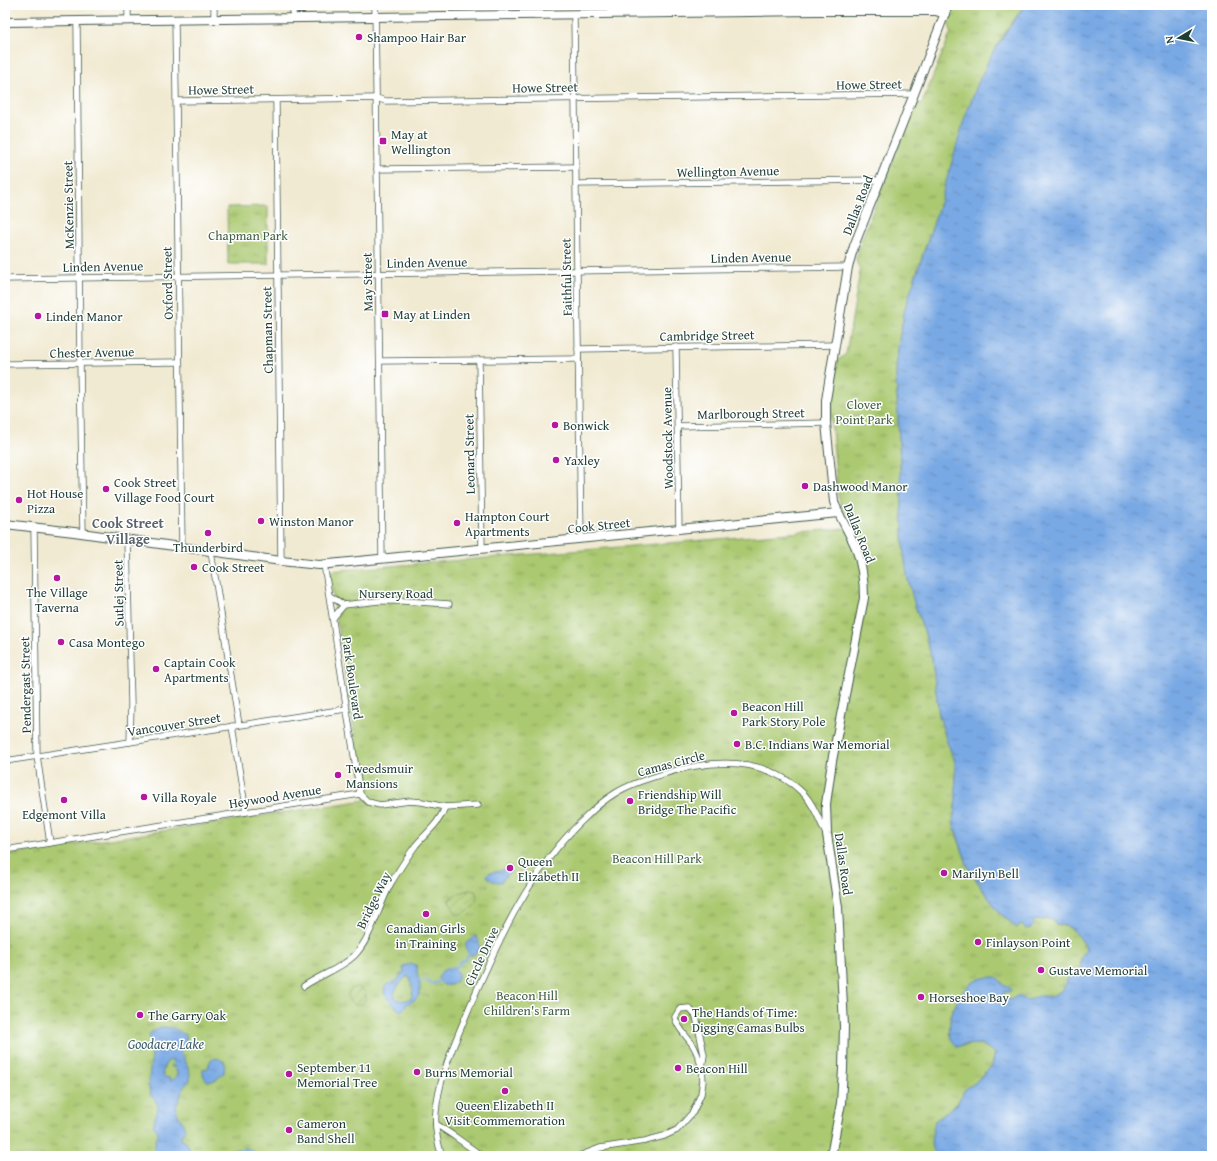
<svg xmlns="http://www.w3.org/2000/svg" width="1217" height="1161" font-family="'Gentium Book Plus',serif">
  <defs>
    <pattern id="park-tufts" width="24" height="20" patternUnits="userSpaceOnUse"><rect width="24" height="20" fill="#abc971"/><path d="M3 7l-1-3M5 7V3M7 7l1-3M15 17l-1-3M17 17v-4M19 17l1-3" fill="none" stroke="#8ba45e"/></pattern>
    <pattern id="garden-furrows" width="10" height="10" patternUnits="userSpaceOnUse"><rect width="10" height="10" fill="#abc971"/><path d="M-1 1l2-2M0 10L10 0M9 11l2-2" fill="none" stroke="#8ba45e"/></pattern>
    <pattern id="water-ripples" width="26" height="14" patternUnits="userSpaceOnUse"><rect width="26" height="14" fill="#79a9e4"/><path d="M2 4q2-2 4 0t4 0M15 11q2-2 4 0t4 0" fill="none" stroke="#638bba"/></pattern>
  </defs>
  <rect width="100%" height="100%" fill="#fff"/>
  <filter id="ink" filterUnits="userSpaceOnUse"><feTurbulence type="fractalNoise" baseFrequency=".025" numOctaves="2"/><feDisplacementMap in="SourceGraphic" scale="8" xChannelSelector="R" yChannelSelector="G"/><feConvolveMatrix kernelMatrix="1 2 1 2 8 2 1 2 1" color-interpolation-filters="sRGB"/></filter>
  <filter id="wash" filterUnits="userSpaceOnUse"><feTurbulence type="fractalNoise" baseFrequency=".012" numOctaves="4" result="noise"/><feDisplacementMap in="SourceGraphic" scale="16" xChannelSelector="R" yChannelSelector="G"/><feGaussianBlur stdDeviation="0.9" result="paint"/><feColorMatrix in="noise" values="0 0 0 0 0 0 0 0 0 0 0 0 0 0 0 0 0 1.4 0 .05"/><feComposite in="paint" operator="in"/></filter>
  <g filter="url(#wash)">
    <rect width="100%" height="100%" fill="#f1ead2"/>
    <g fill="url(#park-tufts)" stroke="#658352">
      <path d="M952,5H1025C1007,28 990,55 978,83C974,93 971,104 967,114C956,148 947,182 936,216C919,269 897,316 896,374L904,554L908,580L915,606L925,634L932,659L939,715L947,742L955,761L956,799L953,822L957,836L968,867L971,871L981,888L1002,915L1017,928L1021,925L1025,927L1038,919H1053L1056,925C1072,924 1078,935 1086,947C1086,955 1079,954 1081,966L1075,974L1068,979C1066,989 1059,993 1050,997L1041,996L1029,1000L1015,998L1011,999L1006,997L1003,993L1006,991L1002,982L953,1008L949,1034L962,1045L981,1044L995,1052L992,1066L980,1077L975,1083L965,1089L957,1104L935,1121V1154L938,1156H5V855L365,800L329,571L850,528L843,513L838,495L831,420V404L838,360L846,354L860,271C860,267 856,264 856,259L862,238L914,107L918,104L922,103L951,32L948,21L951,13Z"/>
      <path d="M268,206V264H228L227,207Z"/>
    </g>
    <g fill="url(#garden-furrows)" stroke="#658352">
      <path d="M469,890L475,891C482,903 467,912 457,915L448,900L459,893Z"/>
      <circle cx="357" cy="996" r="9"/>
    </g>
    <g fill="url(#water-ripples)" stroke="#4c738c" fill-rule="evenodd">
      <path d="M1025,5H1212V1156H938C926,1149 933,1132 935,1121L957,1104L965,1089L975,1083L992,1066L995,1053L981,1044L962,1045L958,1047C949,1040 949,1033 950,1022C954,1000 969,975 994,977C1000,977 1000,982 1003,985C1004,985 1009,986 1009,986L1011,991L1003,993C1007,1000 1013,1000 1018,995C1031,1004 1027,998 1040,996C1043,995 1047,997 1050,997C1059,993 1066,989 1067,979L1075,974L1081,966C1079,954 1086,955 1086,947C1078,935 1072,924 1056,925L1053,919H1046L1043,920L1038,919L1034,921V924L1031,928L1026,929L1025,927L1021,925L1017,928L1002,915L990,900L968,867L953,822L956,799L955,761L947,742L939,715L932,659L925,634L915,606L908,580L904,554L896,374L898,347L905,308L936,216L965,117L978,83L992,54L1017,16Z"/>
      <path d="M507,867H509L511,870C509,875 508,873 505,877C503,879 503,880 501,882C495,882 489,881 487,875L489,873L500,871Z"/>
      <path d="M476,936C482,943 481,953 471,955C467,952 466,949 466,943L474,937Z"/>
      <path d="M413,964L417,966C416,978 426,991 415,1000C413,1001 411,1002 409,1003C405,1006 404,1010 400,1011L389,1000L384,993L385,986L399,979L401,974L404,973L403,967L406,965ZM406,977H409C412,983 414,992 411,998C406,1001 401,1001 396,999L394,993C397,987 401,982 406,977Z"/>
      <path d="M450,967C465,970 458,989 443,985L438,978L442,971Z"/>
      <path d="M161,1027C169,1027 178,1028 184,1035H185L187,1041L185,1043V1047L180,1052C186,1061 191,1070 190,1081C180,1087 182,1098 176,1106L177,1112L185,1128L184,1132L181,1134V1139L187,1143L191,1152L195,1156H157L153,1152L155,1148V1139C159,1135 159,1131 154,1127C152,1119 160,1112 157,1103C155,1099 151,1097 150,1093C146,1080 152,1066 152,1052C151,1047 149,1041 149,1037C150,1031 156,1029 161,1027ZM170,1060L173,1062V1064L171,1067H176L175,1070L177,1071V1074L173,1080L170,1081V1078L167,1077L165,1078C160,1073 164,1067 167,1062Z"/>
      <path d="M217,1058L225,1062L224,1073C219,1077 214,1083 207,1081L203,1075V1069L207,1068C211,1062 208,1060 217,1058Z"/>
      <path d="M245,1148L252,1150L259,1156H219C226,1150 237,1150 245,1148Z"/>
    </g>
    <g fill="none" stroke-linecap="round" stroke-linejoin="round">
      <g stroke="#79a9e4" stroke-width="2">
        <path d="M455,969L460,962L466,960L469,953"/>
        <path d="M418,980H426L431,984L440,981"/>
      </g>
    </g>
  </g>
  <g filter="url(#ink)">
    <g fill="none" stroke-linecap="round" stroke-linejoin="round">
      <g stroke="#3e574c" stroke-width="7">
        <g id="street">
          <path d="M293,5V18"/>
          <path d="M375,5L382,559"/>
          <path d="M721,5V13"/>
          <path d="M574,15L577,271L581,538"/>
          <path d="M214,19V5"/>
          <path d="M128,20V5"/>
          <path d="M175,20L182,547"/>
          <path d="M77,21L80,363L83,533"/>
          <path d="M276,100L281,561"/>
          <path d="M177,101L376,98L386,101L914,94"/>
          <path d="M377,169L576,167"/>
          <path d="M576,184L879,180"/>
          <path d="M5,279L848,267"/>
          <path d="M676,347L679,529"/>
          <path d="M578,349L836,345"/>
          <path d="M479,360L482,548"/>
          <path d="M380,361L578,359"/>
          <path d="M5,364L179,362"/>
          <path d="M678,426L826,423"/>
          <path d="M34,527L37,756L50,843"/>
          <path d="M127,540L131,704L130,742"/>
          <path d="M211,552L239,725"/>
          <path d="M324,564L360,794"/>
          <path d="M330,596L344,605L378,601H403L449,604"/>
          <path d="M333,618L344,605"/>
          <path d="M232,726L246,812"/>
          <path d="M5,761L346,709"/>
          <path d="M360,794L368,802L380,805L410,801L422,802L445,807L478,805"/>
          <path d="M5,850L360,794"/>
          <path d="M304,986C320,975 340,969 354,956C371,939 379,905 391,883C399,870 407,857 416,845C428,831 439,824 445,807"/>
          <path d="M436,1124L454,1136L482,1156"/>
          <path d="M442,1156C436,1139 434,1121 437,1103C442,1069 457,1038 470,1006C499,938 531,868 586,817C594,809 604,800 614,794C628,785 644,780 660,775C709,759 764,754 804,794C814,805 819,819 825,832"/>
          <path d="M579,1156L600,1148L645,1141L664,1136L677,1130L693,1112L701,1094L703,1081L702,1068L704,1055L696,1016L689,1008L680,1009L675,1017C677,1028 686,1035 692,1044C697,1050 699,1060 702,1068"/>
        </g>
      </g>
      <g stroke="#3e574c" stroke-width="10">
        <g id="secondary">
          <path d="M5,22L815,11H936L945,14"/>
          <path d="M5,524L74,532L281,561L319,565L838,513"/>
          <path d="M831,1156L841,1103L843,1069L844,1026L838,907L827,834L826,804L832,761L864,598C864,581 862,564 856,548C849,532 840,518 834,502L826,423V400L848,267L854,246L914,94L948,5"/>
        </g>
      </g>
      <use href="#street" stroke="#fff" stroke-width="5.5"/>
      <use href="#secondary" stroke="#fff" stroke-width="8"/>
    </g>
  </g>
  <g fill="#b5179e" stroke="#fff" stroke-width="1.5">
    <circle cx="359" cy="37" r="4"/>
    <rect x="379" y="137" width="8" height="8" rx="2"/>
    <rect x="381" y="310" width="8" height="8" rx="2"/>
    <circle cx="38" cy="316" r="4"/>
    <circle cx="555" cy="425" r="4"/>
    <circle cx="556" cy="460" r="4"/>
    <circle cx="805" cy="486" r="4"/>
    <circle cx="106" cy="489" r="4"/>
    <circle cx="19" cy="500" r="4"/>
    <circle cx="261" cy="521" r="4"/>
    <circle cx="457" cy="523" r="4"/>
    <circle cx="208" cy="533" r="4"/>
    <circle cx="194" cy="567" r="4"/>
    <circle cx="57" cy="578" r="4"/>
    <circle cx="61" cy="642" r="4"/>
    <circle cx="156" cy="669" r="4"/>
    <circle cx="734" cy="713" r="4"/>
    <circle cx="737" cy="744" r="4"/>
    <circle cx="338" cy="775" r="4"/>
    <circle cx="144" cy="797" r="4"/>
    <circle cx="64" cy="800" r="4"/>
    <circle cx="630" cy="801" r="4"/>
    <circle cx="510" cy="868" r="4"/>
    <circle cx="944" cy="873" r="4"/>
    <circle cx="426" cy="914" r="4"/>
    <circle cx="978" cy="942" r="4"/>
    <circle cx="1041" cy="970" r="4"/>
    <circle cx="921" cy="997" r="4"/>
    <circle cx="140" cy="1015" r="4"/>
    <circle cx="684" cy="1019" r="4"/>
    <circle cx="678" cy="1068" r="4"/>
    <circle cx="417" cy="1072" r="4"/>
    <circle cx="289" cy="1074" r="4"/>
    <circle cx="505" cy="1091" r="4"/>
    <circle cx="289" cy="1130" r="4"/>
  </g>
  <g text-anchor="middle" stroke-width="3" stroke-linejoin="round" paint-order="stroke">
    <g font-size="13" fill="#1f3d34" stroke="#fff" text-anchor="start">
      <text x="367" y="42">Shampoo Hair Bar</text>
      <text x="391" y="139">May at<tspan x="391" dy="15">Wellington</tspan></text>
      <text x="393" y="319">May at Linden</text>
      <text x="46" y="321">Linden Manor</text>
      <text x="563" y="430">Bonwick</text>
      <text x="564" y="465">Yaxley</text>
      <text x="114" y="487">Cook Street<tspan x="114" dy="15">Village Food Court</tspan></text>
      <text x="813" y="491">Dashwood Manor</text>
      <text x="27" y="498">Hot House<tspan x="27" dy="15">Pizza</tspan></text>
      <text x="465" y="521">Hampton Court<tspan x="465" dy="15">Apartments</tspan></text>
      <text x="269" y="526">Winston Manor</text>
      <text x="208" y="552" text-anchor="middle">Thunderbird</text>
      <text x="202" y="572">Cook Street</text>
      <text x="57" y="597" text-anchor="middle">The Village<tspan x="57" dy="15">Taverna</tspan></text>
      <text x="69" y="647">Casa Montego</text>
      <text x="164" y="667">Captain Cook<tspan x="164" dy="15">Apartments</tspan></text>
      <text x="742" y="711">Beacon Hill<tspan x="742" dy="15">Park Story Pole</tspan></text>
      <text x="745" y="749">B.C. Indians War Memorial</text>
      <text x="346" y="773">Tweedsmuir<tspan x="346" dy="15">Mansions</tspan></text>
      <text x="638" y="799">Friendship Will<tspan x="638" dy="15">Bridge The Pacific</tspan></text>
      <text x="152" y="802">Villa Royale</text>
      <text x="64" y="819" text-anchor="middle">Edgemont Villa</text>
      <text x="518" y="866">Queen<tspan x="518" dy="15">Elizabeth II</tspan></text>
      <text x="952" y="878">Marilyn Bell</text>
      <text x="426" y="933" text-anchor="middle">Canadian Girls<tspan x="426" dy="15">in Training</tspan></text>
      <text x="986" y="947">Finlayson Point</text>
      <text x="1049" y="975">Gustave Memorial</text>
      <text x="929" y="1002">Horseshoe Bay</text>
      <text x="692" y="1017">The Hands of Time:<tspan x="692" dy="15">Digging Camas Bulbs</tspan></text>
      <text x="148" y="1020">The Garry Oak</text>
      <text x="297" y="1072">September 11<tspan x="297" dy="15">Memorial Tree</tspan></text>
      <text x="686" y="1073">Beacon Hill</text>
      <text x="425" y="1077">Burns Memorial</text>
      <text x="505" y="1110" text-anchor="middle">Queen Elizabeth II<tspan x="505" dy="15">Visit Commemoration</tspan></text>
      <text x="297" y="1128">Cameron<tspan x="297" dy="15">Band Shell</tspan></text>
    </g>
    <g font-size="13" fill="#1f3d34" stroke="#fff">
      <text transform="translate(869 84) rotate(-1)" y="5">Howe Street</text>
      <text transform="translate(545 87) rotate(-1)" y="5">Howe Street</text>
      <text transform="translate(221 89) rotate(-1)" y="5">Howe Street</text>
      <text transform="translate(728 171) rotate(-1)" y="5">Wellington Avenue</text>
      <text transform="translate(68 205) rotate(-91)" y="5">McKenzie Street</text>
      <text transform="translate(857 205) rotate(-69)" y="5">Dallas Road</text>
      <text transform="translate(751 257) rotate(-1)" y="5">Linden Avenue</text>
      <text transform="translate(427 262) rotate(-1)" y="5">Linden Avenue</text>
      <text transform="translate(103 266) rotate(-1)" y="5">Linden Avenue</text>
      <text transform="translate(566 277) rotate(-91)" y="5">Faithful Street</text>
      <text transform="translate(367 282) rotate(-91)" y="5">May Street</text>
      <text transform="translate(167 283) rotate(-91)" y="5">Oxford Street</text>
      <text transform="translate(267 330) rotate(-91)" y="5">Chapman Street</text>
      <text transform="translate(707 335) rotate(-1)" y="5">Cambridge Street</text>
      <text transform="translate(92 352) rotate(-1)" y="5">Chester Avenue</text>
      <text transform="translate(751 413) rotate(-1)" y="5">Marlborough Street</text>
      <text transform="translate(667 438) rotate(-91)" y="5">Woodstock Avenue</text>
      <text transform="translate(469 454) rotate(-91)" y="5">Leonard Street</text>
      <text transform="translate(599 525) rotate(-6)" y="5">Cook Street</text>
      <text transform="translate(860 533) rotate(68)" y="5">Dallas Road</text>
      <text transform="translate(118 593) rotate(-91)" y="5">Sutlej Street</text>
      <text x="396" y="598">Nursery Road</text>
      <text transform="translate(353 678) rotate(82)" y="5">Park Boulevard</text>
      <text transform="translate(25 685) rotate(-91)" y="5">Pendergast Street</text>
      <text transform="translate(174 724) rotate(-9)" y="5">Vancouver Street</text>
      <text transform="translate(671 763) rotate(-15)" y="5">Camas Circle</text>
      <text transform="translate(275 796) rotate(-9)" y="5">Heywood Avenue</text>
      <text transform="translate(844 864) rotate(82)" y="5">Dallas Road</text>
      <text transform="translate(373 900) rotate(-64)" y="5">Bridge Way</text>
      <text transform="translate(481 956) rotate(-65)" y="5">Circle Drive</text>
    </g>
    <g font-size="13" fill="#426043" stroke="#fff">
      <text x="248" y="240">Chapman Park</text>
      <text x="864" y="409">Clover<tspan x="864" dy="15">Point Park</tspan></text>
      <text x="657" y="863">Beacon Hill Park</text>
      <text x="527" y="1000">Beacon Hill<tspan x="527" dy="15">Children's Farm</tspan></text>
    </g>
    <g font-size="14" font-weight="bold" fill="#5b646d" stroke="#fff">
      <text x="128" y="528">Cook Street<tspan x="128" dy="16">Village</tspan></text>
    </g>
    <g font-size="14" font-style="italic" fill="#3a5d69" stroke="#fff">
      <text x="166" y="1049">Goodacre Lake</text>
    </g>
  </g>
  <rect width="1217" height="1161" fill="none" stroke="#fff" stroke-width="20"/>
  <g transform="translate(1179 38) rotate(260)" stroke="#ffffff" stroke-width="3" paint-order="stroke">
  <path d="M0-3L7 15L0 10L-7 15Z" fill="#1f3d34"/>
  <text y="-6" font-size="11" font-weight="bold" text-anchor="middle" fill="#1f3d34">N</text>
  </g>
</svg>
